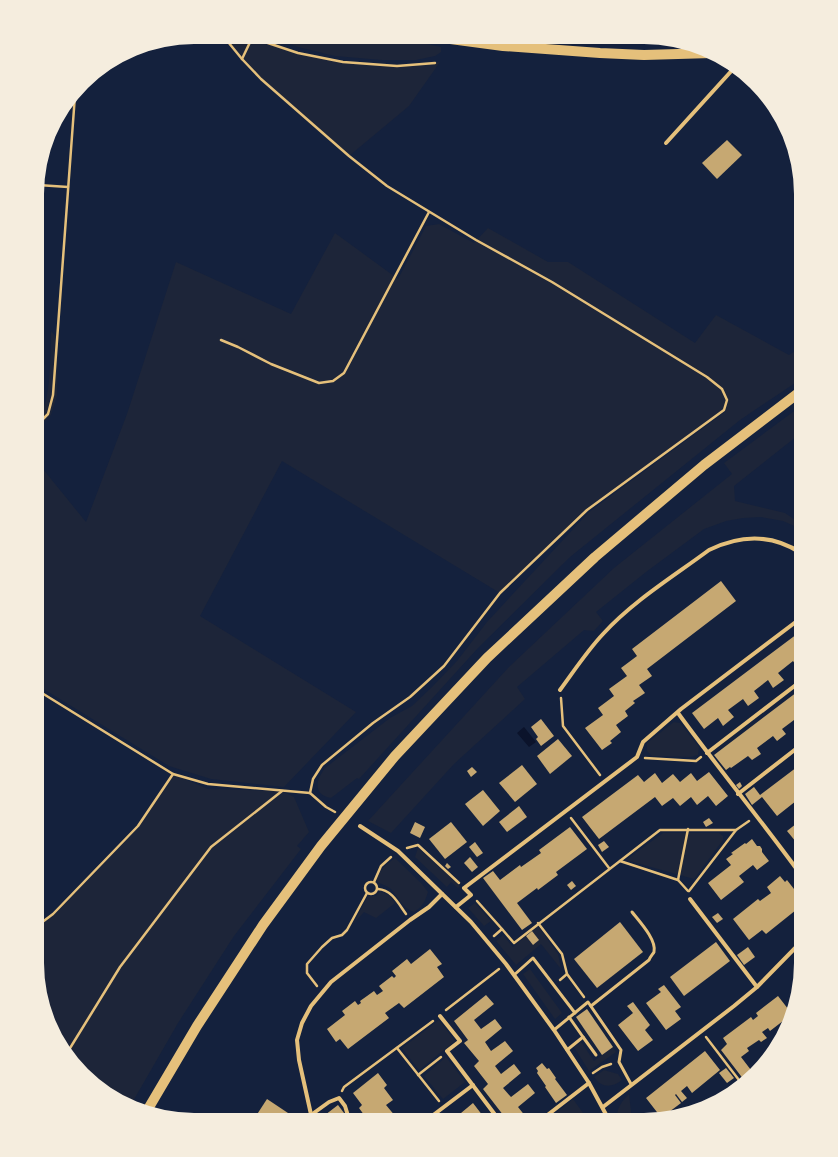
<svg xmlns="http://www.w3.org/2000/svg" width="838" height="1157" font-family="'IBM Plex Sans',sans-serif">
  <rect width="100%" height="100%" fill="#14213d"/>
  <g fill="#1d2539">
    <path d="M224,37H250L298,53L343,62L397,66L440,62L409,106L349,156L261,79Z"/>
    <path d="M271,37H354L422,43L441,47V52L435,56L416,60H382L335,56L298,47Z"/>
    <path d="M500,38H586L602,43L532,41Z"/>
    <path d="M439,224L474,243L488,228L548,262H568L695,343L716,315L789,355L801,347V379L740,420L570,557L478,648L359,779L357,778L331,798C312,794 316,780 325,768L390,718L412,706L432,687L457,661L487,622L589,512L726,411L724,410L587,510L500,593L282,461L200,616L356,712L284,787L211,779L169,766L37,685L38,463L86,522L127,414L176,262L291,314L335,233L398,279L426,226Z"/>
    <path d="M51,331L58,339L57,396L51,415L38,428V417C52,404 50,351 51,331Z"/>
    <path d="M801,406V433L734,486L735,501L785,513L801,524V529L783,521L761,517L743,518L726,521L704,529L646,572L596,612L603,621L594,631L584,630L517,687L525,699L454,764L391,833L368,821L509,667L614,568L732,474L724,463Z"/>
    <path d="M674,722L680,723L699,747L698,755L691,757L652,756L647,751V743Z"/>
    <path d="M173,774L208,789L282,791L294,797L309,832L297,846L301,849L234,936L178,1023L132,1103L107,1093L76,1066L53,1032L37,963V926L53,914L138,826Z"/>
    <path d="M663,833H719L723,836V840L694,879L626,860Z"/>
    <path d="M418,848L460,886L458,888L451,882L447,887L415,857Z"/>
    <path d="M395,858L422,884L428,892C425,902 422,907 414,912C403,909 398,897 391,889C387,885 381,885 377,881C377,871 387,864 395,858Z"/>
    <path d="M380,891L390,896L395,903L376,918L364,912L353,924L368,896H376Z"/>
    <path d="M475,903L491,921L484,926L468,908Z"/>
    <path d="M538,926L558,954L561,969L541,944L516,965L496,941L503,935L513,947L526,936L533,945L539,940L532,931Z"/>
    <path d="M530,969L562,1013L555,1019L523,974Z"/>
    <path d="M439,1020L455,1041L419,1070L402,1048Z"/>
    <path d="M581,1042L594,1061L613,1047L616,1052L589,1071L574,1047Z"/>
    <path d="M446,1057L465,1082L443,1099L424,1076Z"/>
    <path d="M604,1070L618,1074L622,1080C612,1088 601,1088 594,1077Z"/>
    <path d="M629,1094L632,1120H617C616,1109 621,1102 629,1094Z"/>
    <path d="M573,1099L588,1120H547Z"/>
  </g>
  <path fill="#0b132b" d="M524,727L536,742L529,747L517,733Z"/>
  <g fill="#c6a872">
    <path d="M727,140L742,155L717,179L702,163Z"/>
    <path d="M721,581L736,601L647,669L652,676L639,685L645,693L633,701L635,703L625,711L628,716L616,725L621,732L610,741L612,743L602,750L585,728L603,715L598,708L614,696L609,689L627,676L621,668L637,656L632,649Z"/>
    <path d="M801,631V666L798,668L793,661L778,673L784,680L773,688L768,680L754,691L759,698L748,706L743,699L728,710L734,717L723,726L718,718L704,729L692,713Z"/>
    <path d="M801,689V720L798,717L782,729L786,734L777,741L773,736L757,748L761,754L752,760L748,756L731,768L730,767L726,770L714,755Z"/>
    <path d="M541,719L554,736L541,746L536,739L538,737L531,727Z"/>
    <path d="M558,739L572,756L550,774L537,756Z"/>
    <path d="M801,764V797L777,816L762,797L752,805L745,794L754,787L760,795Z"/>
    <path d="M522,765L537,784L515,802L499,783Z"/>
    <path d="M472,767L477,772L471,777L467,771Z"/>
    <path d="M709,772L728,796L716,806L708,796L697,805L691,797L680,806L673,798L662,806L655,797L599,839L582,817L638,775L644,782L655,773L662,783L673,774L680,782L691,773L697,781Z"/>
    <path d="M740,782L742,786L739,789L736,785Z"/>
    <path d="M483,790L500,811L483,826L465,804Z"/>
    <path d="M519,806L527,817L507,832L499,822Z"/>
    <path d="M709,818L713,823L706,827L703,822Z"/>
    <path d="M801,820V848L787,831Z"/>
    <path d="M415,822L425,827L420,838L410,833Z"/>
    <path d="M451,822L467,842L445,859L429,839Z"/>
    <path d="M570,827L587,849L556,872L558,875L538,890L537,888L517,903L532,923L522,930L483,878L493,871L500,880L520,865L521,867L541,853L539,850Z"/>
    <path d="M752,839L757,846H760L762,849V852L769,861L757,870L753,865L739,876L744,882L721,900L708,883L731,865L726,859L733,854L731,853L745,843L746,844Z"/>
    <path d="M604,841L609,847L602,852L598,845Z"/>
    <path d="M475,842L483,853L477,857L469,847Z"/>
    <path d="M470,857L478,867L472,872L464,863Z"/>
    <path d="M447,863L451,867L448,869L445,866Z"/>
    <path d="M780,876L785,882L787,880L801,898V906L766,934L762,930L749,940L733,919L758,899L760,901L771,893L767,887Z"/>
    <path d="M572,881L576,886L571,890L567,885Z"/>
    <path d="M718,913L723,919L717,923L712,917Z"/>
    <path d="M620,922L643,952L597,988L574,959Z"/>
    <path d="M532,931L539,940L533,945L526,936Z"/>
    <path d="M716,942L730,961L684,996L670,977Z"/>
    <path d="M748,947L755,957L744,965L737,955Z"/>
    <path d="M430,949L442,964L437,967L444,977L404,1008L399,1003L385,1013L389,1018L348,1049L340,1039L336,1042L327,1029L345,1015L342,1011L355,1001L358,1005L361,1003L360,1001L374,991L377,995L383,991L379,986L392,976L394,978L396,976L392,971L407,959L411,964Z"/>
    <path d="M801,972V973L799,983L794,977Z"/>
    <path d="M664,985L681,1007L675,1011L681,1019L666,1030L646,1003L661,992L658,989Z"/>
    <path d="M486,995L494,1004L474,1020L481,1029L495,1019L502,1028L485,1042L491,1051L505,1041L513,1051L495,1066L501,1074L514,1064L521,1073L503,1088L511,1097L528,1084L535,1093L518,1107L526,1117L523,1120H507L483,1089L488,1084L474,1066L479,1061L464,1043L468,1040L454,1021Z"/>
    <path d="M778,996L792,1014L770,1031L768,1028L762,1032L767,1038L761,1042L759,1040L747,1048L749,1051L741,1057L754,1074L751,1077L744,1080L721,1050L727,1044L723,1038L751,1017L753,1020L758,1016L756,1013Z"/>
    <path d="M633,1002L650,1025L645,1030L653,1040L638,1051L618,1025L633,1013L627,1006Z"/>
    <path d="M587,1009L613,1047L602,1055L576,1017Z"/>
    <path d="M705,1051L720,1070L692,1093L687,1086L681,1091L687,1098L682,1102L676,1094L675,1095L681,1103L665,1115L660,1116L646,1098Z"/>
    <path d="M542,1063L547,1069L549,1068L556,1078L555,1079L567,1095L556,1103L545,1087L546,1086L537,1073L538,1071L536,1068Z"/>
    <path d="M726,1068L734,1078L727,1083L719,1073Z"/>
    <path d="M378,1073L387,1085L384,1088L393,1100L386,1105L396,1117L393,1119H367L359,1108L362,1105L353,1093Z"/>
    <path d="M267,1099L291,1115L289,1119H254Z"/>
    <path d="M473,1103L486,1120L453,1119L461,1113Z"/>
    <path d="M338,1105L344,1113L341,1115L345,1119H329L325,1115Z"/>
  </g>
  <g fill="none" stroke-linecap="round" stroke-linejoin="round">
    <g stroke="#e5c07b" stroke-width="2.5">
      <path d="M224,37L242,59L261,79L349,156L387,186L476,240L552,282L707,377L722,389L727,400L724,410L587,510L500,593L444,666L410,697L373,723L322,765L313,779L310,793"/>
      <path d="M250,37L298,53L343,62L397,66L435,63"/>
      <path d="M242,59L252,38"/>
      <path d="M38,185L68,187"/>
      <path d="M221,340L238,347L271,364L319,383L333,381L344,373L429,212"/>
      <path d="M38,424L48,414L53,395L75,95"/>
      <path d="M37,690L173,774L208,784L310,793L326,807L335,812"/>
      <path d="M561,698L563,726L600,775"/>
      <path d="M645,758L696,761L701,757"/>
      <path d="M571,818L609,868"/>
      <path d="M407,848L418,845L459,883"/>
      <path d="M620,861L678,880L688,891"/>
      <path d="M678,880L688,829"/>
      <circle cx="371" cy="888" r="6"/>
      <path d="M374,882L381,866L391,857"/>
      <path d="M378,889C392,890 398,903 406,914"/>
      <path d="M689,891L736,830"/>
      <path d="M477,901L502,929"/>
      <path d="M538,923L562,954L567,974L584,997"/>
      <path d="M37,926L53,914L138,826L173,774"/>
      <path d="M494,936L502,929L514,943L660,830H736L749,821"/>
      <path d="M560,980L567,974"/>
      <path d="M317,986L307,973V964L322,947L332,938L342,935L347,930L367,893"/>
      <path d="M446,1010L499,969"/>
      <path d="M706,1037L742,1084"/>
      <path d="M397,1048L439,1101"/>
      <path d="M67,1053L120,967L211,847L282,791"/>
      <path d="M593,1073L602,1067L611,1064"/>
      <path d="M418,1075L441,1057"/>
      <path d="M342,1091L344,1087L433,1021"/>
    </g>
    <g stroke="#e5c07b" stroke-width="3">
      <path d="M514,975L533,958L575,1013"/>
      <path d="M591,1006L649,960C650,957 653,954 654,952C657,940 639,921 632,912"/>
      <path d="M554,1030L588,1002L621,1050L619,1062L631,1084"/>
      <path d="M583,1037L596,1055"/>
      <path d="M567,1050L583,1037L569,1017"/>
    </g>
    <g stroke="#e5c07b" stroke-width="4">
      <path d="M666,143L735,67"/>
      <path d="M560,690C574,671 587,651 603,634C633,601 674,576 709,550C740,535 772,534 801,553"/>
      <path d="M678,713C718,768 761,820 801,875"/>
      <path d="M707,753L801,681"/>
      <path d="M738,794L801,745"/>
      <path d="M360,826L398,851L471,922L506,964L554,1030L589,1083L609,1120"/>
      <path d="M690,899L757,987"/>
      <path d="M456,907L471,895L464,888L637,757L643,742L681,709L801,618"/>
      <path d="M440,1016L460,1041L447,1051L499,1120"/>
      <path d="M603,1107L734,1006L757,987L801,942"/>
      <path d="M311,1115L329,1102L339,1098L345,1106L349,1119"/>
      <path d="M312,1119L299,1060L297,1040L302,1023L311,1006L331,982L410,920L429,907L442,894"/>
      <path d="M428,1119L473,1085"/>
      <path d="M541,1120L589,1083"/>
    </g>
    <g stroke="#e5c07b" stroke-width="10">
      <path d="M443,38L503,46L600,53L644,55L712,53"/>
      <path d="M148,1109L197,1026L263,925L321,846L395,756L487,658L595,557L704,465L801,391"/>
    </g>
  </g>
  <path d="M0 0H838V1157H0ZM194 44H644A150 150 0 0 1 794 194V963A150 150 0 0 1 644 1113H194A150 150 0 0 1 44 963V194A150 150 0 0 1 194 44Z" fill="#f5edde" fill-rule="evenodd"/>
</svg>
